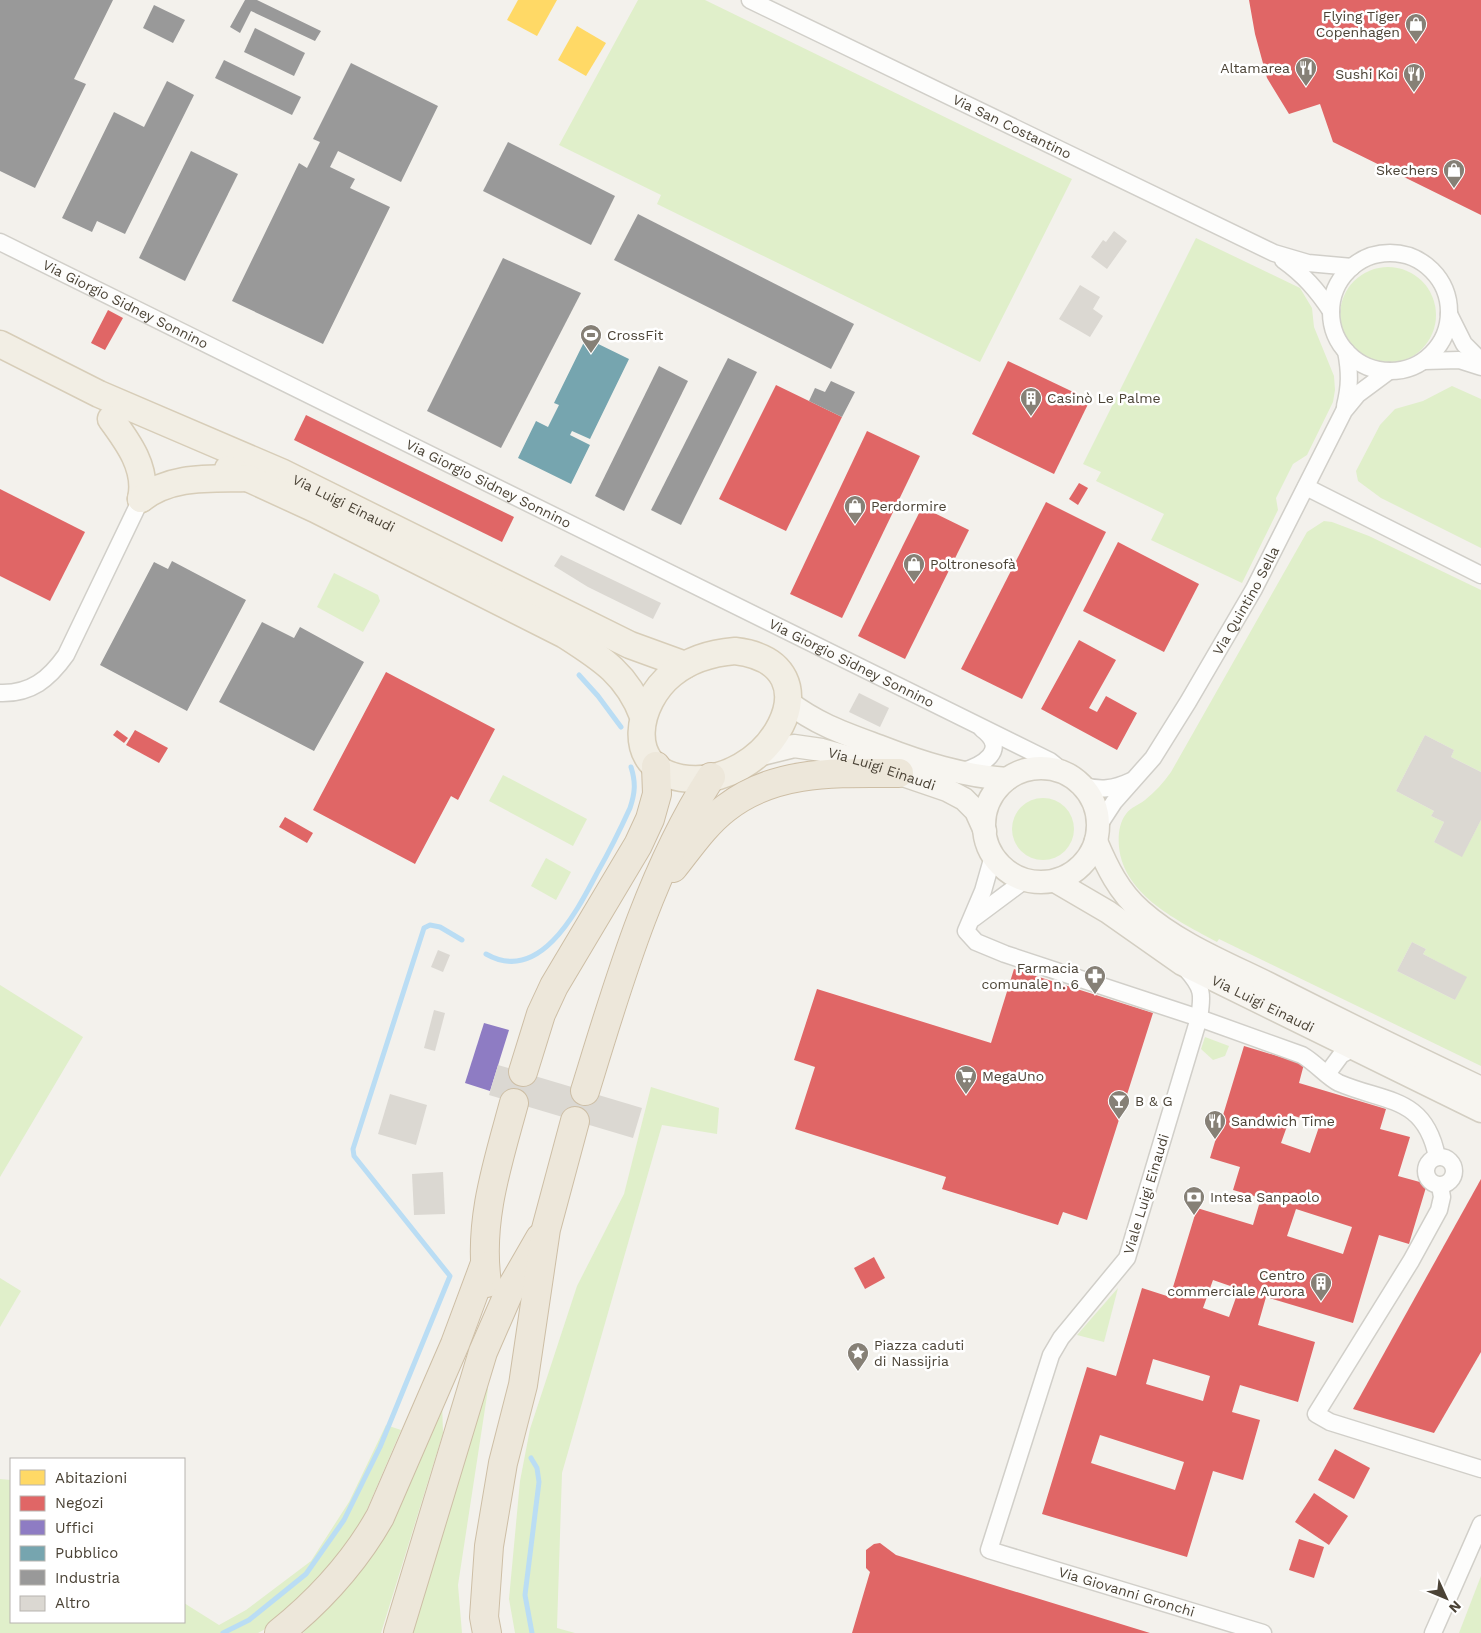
<svg xmlns="http://www.w3.org/2000/svg" width="1481" height="1633" font-family="'Work Sans',sans-serif">
  <rect width="100%" height="100%" fill="#f3f1ec"/>
  <g fill="#e0efca" fill-rule="evenodd">
    <path d="M638,0H705L1072,179L980,362L657,204L661,195L559,145Z"/>
    <path d="M1196,238L1300,288L1312,308L1314,327L1334,376L1335,390L1333,402L1307,455L1293,464L1276,498L1278,510L1242,583L1151,540L1164,514L1096,481L1101,472L1083,464Z"/>
    <circle cx="1388" cy="315" r="48"/>
    <path d="M1452,386L1481,399V548L1381,498L1358,481L1356,471L1380,425L1395,409L1423,401Z"/>
    <path d="M1324,521L1332,522L1369,536L1481,590V772L1451,757L1454,750L1425,735L1396,791L1434,811L1431,816L1444,822L1434,842L1462,856L1481,820V1066L1219,939L1217,942C1179,921 1124,896 1119,847C1118,836 1119,823 1126,814C1131,807 1139,805 1145,800C1155,792 1163,783 1171,772L1307,532ZM1412,942L1426,949L1423,954L1466,977L1455,1000L1397,971Z"/>
    <path d="M334,573L378,595L380,601L363,632L317,607Z"/>
    <path d="M503,775L587,819L573,846L489,801Z"/>
    <circle cx="1043" cy="829" r="31"/>
    <path d="M546,858L571,872L556,900L531,886Z"/>
    <path d="M0,985L83,1037L0,1177Z"/>
    <path d="M1205,1037L1229,1046L1225,1056L1213,1060L1201,1049Z"/>
    <path d="M651,1087L719,1108L717,1134L662,1125L562,1473L557,1628L575,1633H515L509,1599L520,1481L530,1429L577,1286L624,1194Z"/>
    <path d="M0,1278L21,1291L0,1327Z"/>
    <path d="M1118,1288L1104,1342L1077,1335Z"/>
    <path d="M481,1381L488,1389L458,1585L462,1633H408Z"/>
    <path d="M442,1400L443,1433L381,1633H303L353,1577Z"/>
    <path d="M386,1425L401,1430L359,1528L313,1587L269,1627L258,1633H0V1479L11,1480V1622H184V1603L219,1625L246,1610L311,1561L349,1502Z"/>
    <path d="M1481,1576V1633H1459Z"/>
  </g>
  <g fill="#ffd966">
    <path d="M518,0H557L537,36L507,20Z"/>
    <path d="M577,26L606,43L586,76L558,60Z"/>
  </g>
  <g fill="#e06666" fill-rule="evenodd">
    <path d="M1249,0H1481V215L1333,142L1320,104L1289,114L1267,78L1255,34Z"/>
    <path d="M108,310L123,318L105,350L91,343Z"/>
    <path d="M1008,361L1090,400L1054,474L972,434Z"/>
    <path d="M776,385L842,417L786,531L719,499Z"/>
    <path d="M306,415L514,517L502,542L294,440Z"/>
    <path d="M867,431L920,456L842,618L790,594Z"/>
    <path d="M1079,483L1088,488L1078,505L1069,499Z"/>
    <path d="M0,489L85,532L50,601L0,576Z"/>
    <path d="M1046,502L1106,532L1022,699L961,669Z"/>
    <path d="M922,507L969,530L905,659L858,636Z"/>
    <path d="M1118,542L1199,584L1164,652L1083,611Z"/>
    <path d="M1079,640L1116,660L1089,708L1097,712L1106,696L1137,713L1117,750L1041,709Z"/>
    <path d="M386,672L495,729L458,800L451,796L415,864L313,810Z"/>
    <path d="M117,730L128,738L124,743L113,735Z"/>
    <path d="M135,730L168,748L159,763L126,745Z"/>
    <path d="M285,817L313,833L307,843L279,827Z"/>
    <path d="M1014,969L1153,1013L1087,1220L1063,1212L1058,1225L942,1189L946,1177L795,1129L815,1067L794,1060L817,989L991,1043Z"/>
    <path d="M1244,1046L1304,1064L1299,1083L1386,1109L1380,1129L1410,1137L1398,1176L1427,1184L1409,1244L1379,1235L1353,1323L1266,1297L1258,1325L1315,1342L1298,1402L1240,1385L1232,1412L1260,1420L1243,1480L1213,1471L1187,1557L1042,1514L1087,1367L1116,1376L1142,1288L1170,1297L1197,1208L1253,1225L1261,1198L1233,1190L1240,1167L1210,1158ZM1291,1115L1320,1124L1310,1153L1281,1143ZM1296,1209L1352,1227L1343,1254L1287,1236ZM1213,1280L1239,1289L1229,1317L1203,1308ZM1153,1359L1210,1376L1203,1401L1146,1384ZM1100,1435L1184,1462L1175,1490L1091,1463Z"/>
    <path d="M1481,1179V1352L1434,1433L1353,1409Z"/>
    <path d="M874,1257L885,1278L865,1289L854,1268Z"/>
    <path d="M1335,1449L1370,1468L1354,1499L1318,1480Z"/>
    <path d="M1314,1493L1348,1516L1329,1545L1295,1522Z"/>
    <path d="M1299,1539L1324,1547L1314,1578L1289,1570Z"/>
    <path d="M880,1543L896,1555L1150,1633H852L870,1572L866,1568V1550L874,1544Z"/>
  </g>
  <path fill="#8e7cc3" d="M484,1023L509,1030L490,1091L465,1083Z"/>
  <path fill="#76a5af" d="M586,338L629,359L590,439L572,431L570,435L590,445L571,484L518,458L536,421L548,427L559,405L554,403Z"/>
  <g fill="#999">
    <path d="M113,0L74,79L86,84L35,188L0,171V0Z"/>
    <path d="M245,0H257L321,31L315,41L251,11L240,33L230,27Z"/>
    <path d="M154,5L185,20L173,43L143,28Z"/>
    <path d="M255,28L305,53L294,76L244,52Z"/>
    <path d="M224,60L301,97L292,115L215,78Z"/>
    <path d="M351,63L438,106L401,182L338,151L330,167L355,179L350,188L390,207L323,344L232,301L299,163L307,168L320,142L313,139Z"/>
    <path d="M167,81L194,95L125,234L97,221L92,232L62,218L114,112L144,127Z"/>
    <path d="M508,142L615,196L591,245L483,191Z"/>
    <path d="M191,151L238,174L185,281L139,258Z"/>
    <path d="M638,214L854,324L831,369L614,260Z"/>
    <path d="M503,258L581,293L501,448L427,411Z"/>
    <path d="M728,358L757,372L681,525L651,510Z"/>
    <path d="M659,366L688,381L624,511L595,496Z"/>
    <path d="M831,381L855,392L842,417L809,401L815,388L825,392Z"/>
    <path d="M172,561L246,600L187,711L100,665L154,562L168,569Z"/>
    <path d="M262,622L294,638L300,627L364,662L314,751L219,702Z"/>
  </g>
  <g fill="none" stroke-linecap="round" stroke-linejoin="round">
    <g stroke="#baddf4" stroke-width="5">
      <path d="M579,675L598,696L621,727"/>
      <path d="M486,954C540,985 577,911 597,873C609,852 620,830 630,808C635,793 636,783 631,767"/>
      <path d="M531,1458L537,1468L539,1482L525,1595L532,1633"/>
      <path d="M223,1633L249,1620L306,1574L344,1520L380,1447L450,1276L354,1156L353,1149L424,928L430,925L440,927L462,940"/>
    </g>
  </g>
  <g fill="#dbd8d2">
    <path d="M1114,231L1127,241L1107,269L1091,257L1103,240L1106,242Z"/>
    <path d="M1080,285L1100,297L1093,309L1103,316L1090,337L1059,319Z"/>
    <path d="M561,555L661,603L653,619L588,587L554,566Z"/>
    <path d="M859,693L889,708L880,727L849,712Z"/>
    <path d="M1425,735L1454,750L1451,757L1481,772V820L1462,857L1434,842L1444,822L1431,816L1434,811L1396,791Z"/>
    <path d="M1412,942L1426,949L1423,954L1467,977L1455,1000L1397,971Z"/>
    <path d="M438,950L450,955L443,972L431,967Z"/>
    <path d="M434,1010L445,1013L435,1051L424,1048Z"/>
    <path d="M498,1065L642,1108L633,1138L489,1095Z"/>
    <path d="M390,1094L427,1105L416,1145L378,1134Z"/>
    <path d="M443,1172L445,1214L414,1215L412,1174Z"/>
  </g>
  <g fill="none" stroke-linecap="round" stroke-linejoin="round">
    <g stroke="#d1cfc9" stroke-width="19">
      <g id="minor">
        <path id="s1" d="M750,0L1274,253L1308,263L1352,267"/>
        <path id="s2" d="M0,242L1050,761L1065,773"/>
        <circle cx="1390" cy="312" r="59"/>
        <path d="M1283,260C1304,275 1317,290 1331,311"/>
        <path d="M1449,314L1464,344L1481,361"/>
        <path d="M1424,361L1459,360L1481,367"/>
        <path d="M1345,406C1350,386 1350,372 1346,351"/>
        <path d="M1306,487L1481,575"/>
        <path d="M0,693C31,694 49,679 66,655L141,499"/>
        <path d="M960,772C982,766 1010,750 982,729"/>
        <path d="M1082,785C1100,791 1114,789 1131,781"/>
        <path id="s3" d="M1099,825L1114,802L1153,758L1188,702L1254,589L1344,411L1358,394L1389,371"/>
        <path d="M993,856L983,891L966,931L976,942L1005,954L1199,1018L1302,1055C1316,1063 1328,1078 1339,1083C1386,1103 1425,1096 1437,1157"/>
        <path d="M974,918L1025,880"/>
        <path id="s4" d="M1186,969C1203,988 1203,994 1199,1018L1127,1258L1061,1338L1051,1355L989,1550L1263,1633"/>
        <path d="M1327,1074L1341,1055L1352,1049"/>
        <circle cx="1440" cy="1171" r="14"/>
        <path d="M1440,1186L1442,1197L1439,1210L1411,1261L1316,1414L1330,1422L1481,1469"/>
        <path d="M1433,1633L1481,1524"/>
      </g>
    </g>
    <g stroke="#d3cec2" stroke-width="25">
      <g id="secondary">
        <path d="M788,702C818,725 846,734 881,747C922,763 963,776 1007,779"/>
        <path id="s5" d="M758,755L794,746L822,750L865,762L947,790L964,799L976,811L985,831"/>
        <circle cx="1041" cy="825" r="57"/>
        <path d="M1096,841C1107,867 1119,892 1141,911C1178,944 1229,964 1273,986C1342,1021 1411,1055 1481,1088"/>
        <path id="s6" d="M1055,881L1108,912L1182,964L1481,1111"/>
      </g>
    </g>
    <g stroke="#d7cdb8" stroke-width="29">
      <g id="primary">
        <path id="s7" d="M0,344L99,394L281,472L630,645L685,665"/>
        <path d="M111,419C128,442 148,469 141,499"/>
        <path d="M228,469L315,509L565,635C601,658 627,674 643,716"/>
        <path d="M141,499C172,475 210,479 248,478"/>
        <path d="M735,651C842,664 768,793 681,778C623,767 637,702 672,674C690,659 711,653 735,651Z"/>
      </g>
    </g>
    <g stroke="#cdbea5" stroke-width="30">
      <g id="motorway">
        <path d="M673,868C689,848 705,824 726,808C776,769 839,773 899,773"/>
        <path d="M523,1072L541,1014L554,986L638,845L650,819L657,794L656,766"/>
        <path d="M585,1091C618,984 650,872 711,777"/>
        <path d="M487,1283C478,1221 498,1162 514,1103"/>
        <path d="M279,1633C320,1600 354,1563 380,1517L455,1344L484,1266"/>
        <path d="M398,1633L483,1352L510,1290L540,1238"/>
        <path d="M487,1633L484,1617L489,1546L503,1463L523,1385L546,1229L575,1121"/>
      </g>
    </g>
    <use href="#minor" stroke="#fdfdfc" stroke-width="16"/>
    <use href="#secondary" stroke="#f7f5f0" stroke-width="22"/>
    <use href="#primary" stroke="#f2eee4" stroke-width="26"/>
    <use href="#motorway" stroke="#ede7da" stroke-width="28"/>
  </g>
  <defs>
    <g id="shop-pin" transform="scale(1.125)"><path d="M0 17L-7.5 6A9.5 9.5 0 1 1 7.5 6Z" fill="#868076" stroke="#fff"/><path d="M-5-2.5h2.3a2.7 3.5 0 0 1 5.4 0H5L5.5 6h-11ZM-1.5-2.5h3a1.5 2.3 0 0 0-3 0Z" fill="#fff"/></g>
    <g id="restaurant-pin" transform="scale(1.125)"><path d="M0 17L-7.5 6A9.5 9.5 0 1 1 7.5 6Z" fill="#868076" stroke="#fff"/><path d="M-5-6h1v4h1v-4h1v4h1v-4h1v5L-1.5 .5V6h-2V.5L-5-1ZM5-6V6H3V1.5H1.5Q1.5-4 5-6Z" fill="#fff"/></g>
    <g id="stadium-pin" transform="scale(1.125)"><path d="M0 17L-7.5 6A9.5 9.5 0 1 1 7.5 6Z" fill="#868076" stroke="#fff"/><path d="M0-5a6.5 5 0 1 0 0 10a6.5 5 0 1 0 0-10ZM-3.5-1.8h7v3.6h-7Z" fill="#fff"/></g>
    <g id="building-pin" transform="scale(1.125)"><path d="M0 17L-7.5 6A9.5 9.5 0 1 1 7.5 6Z" fill="#868076" stroke="#fff"/><path d="M-4-6H4V6H1V3H-1V6H-4ZM-2.5-4.3h1.7v1.8h-1.7ZM.8-4.3h1.7v1.8H.8ZM-2.5-1h1.7V.8h-1.7ZM.8-1h1.7V.8H.8Z" fill="#fff"/></g>
    <g id="pharmacy-pin" transform="scale(1.125)"><path d="M0 17L-7.5 6A9.5 9.5 0 1 1 7.5 6Z" fill="#868076" stroke="#fff"/><path d="M-2-6h4v4h4v4h-4v4h-4v-4h-4v-4h4Z" fill="#fff"/></g>
    <g id="supermarket-pin" transform="scale(1.125)"><path d="M0 17L-7.5 6A9.5 9.5 0 1 1 7.5 6Z" fill="#868076" stroke="#fff"/><path d="M-6-5.5h2.5l.6 2H6L4.5 2H-2.5L-4.4-4H-6ZM-1.5 3.2a1.3 1.3 0 1 0 .1 0ZM3 3.2a1.3 1.3 0 1 0 .1 0Z" fill="#fff"/></g>
    <g id="bar-pin" transform="scale(1.125)"><path d="M0 17L-7.5 6A9.5 9.5 0 1 1 7.5 6Z" fill="#868076" stroke="#fff"/><path d="M-6-5H6L.8 .8V4.5H3.5V6h-7V4.5H-.8V.8Z" fill="#fff"/></g>
    <g id="bank-pin" transform="scale(1.125)"><path d="M0 17L-7.5 6A9.5 9.5 0 1 1 7.5 6Z" fill="#868076" stroke="#fff"/><path d="M-6-4H6V4H-6ZM0-2.3a2.3 2.3 0 1 0 0 4.6a2.3 2.3 0 1 0 0-4.6Z" fill="#fff"/></g>
    <g id="sight-pin" transform="scale(1.125)"><path d="M0 17L-7.5 6A9.5 9.5 0 1 1 7.5 6Z" fill="#868076" stroke="#fff"/><path d="M0-6L1.8-2.2L6-1.7L2.9 1.2L3.7 5.4L0 3.3L-3.7 5.4L-2.9 1.2L-6-1.7L-1.8-2.2Z" fill="#fff"/></g>
  </defs>
  <g fill-rule="evenodd">
    <use href="#shop-pin" x="1416" y="24"/>
    <use href="#restaurant-pin" x="1306" y="68"/>
    <use href="#restaurant-pin" x="1414" y="74"/>
    <use href="#shop-pin" x="1454" y="170"/>
    <use href="#stadium-pin" x="591" y="335"/>
    <use href="#building-pin" x="1031" y="398"/>
    <use href="#shop-pin" x="855" y="506"/>
    <use href="#shop-pin" x="914" y="564"/>
    <use href="#pharmacy-pin" x="1095" y="976"/>
    <use href="#supermarket-pin" x="966" y="1076"/>
    <use href="#bar-pin" x="1119" y="1101"/>
    <use href="#restaurant-pin" x="1215" y="1121"/>
    <use href="#bank-pin" x="1194" y="1197"/>
    <use href="#building-pin" x="1321" y="1283"/>
    <use href="#sight-pin" x="858" y="1353"/>
  </g>
  <g text-anchor="middle" stroke-width="5" stroke-linejoin="round" paint-order="stroke">
    <g font-size="14" fill="#4b4336" stroke="#fff" text-anchor="start">
      <text x="1400" y="21" text-anchor="end">Flying Tiger<tspan x="1400" dy="16">Copenhagen</tspan></text>
      <text x="1290" y="73" text-anchor="end">Altamarea</text>
      <text x="1398" y="79" text-anchor="end">Sushi Koi</text>
      <text x="1438" y="175" text-anchor="end">Skechers</text>
      <text x="607" y="340">CrossFit</text>
      <text x="1047" y="403">Casinò Le Palme</text>
      <text x="871" y="511">Perdormire</text>
      <text x="930" y="569">Poltronesofà</text>
      <text x="1079" y="973" text-anchor="end">Farmacia<tspan x="1079" dy="16">comunale n. 6</tspan></text>
      <text x="982" y="1081">MegaUno</text>
      <text x="1135" y="1106">B &amp; G</text>
      <text x="1231" y="1126">Sandwich Time</text>
      <text x="1210" y="1202">Intesa Sanpaolo</text>
      <text x="1305" y="1280" text-anchor="end">Centro<tspan x="1305" dy="16">commerciale Aurora</tspan></text>
      <text x="874" y="1350">Piazza caduti<tspan x="874" dy="16">di Nassijria</tspan></text>
    </g>
    <g font-size="14" fill="#4b4336" stroke="#fff">
      <text dy="5" stroke="none"><textPath href="#s1" startOffset="291">Via San Costantino</textPath></text>
      <text dy="5" stroke="none"><textPath href="#s2" startOffset="140">Via Giorgio Sidney Sonnino</textPath></text>
      <text dy="5" stroke="none"><textPath href="#s2" startOffset="545">Via Giorgio Sidney Sonnino</textPath></text>
      <text dy="5" stroke="none"><textPath href="#s7" startOffset="379">Via Luigi Einaudi</textPath></text>
      <text dy="5" stroke="none"><textPath href="#s3" startOffset="269">Via Quintino Sella</textPath></text>
      <text dy="5" stroke="none"><textPath href="#s2" startOffset="950">Via Giorgio Sidney Sonnino</textPath></text>
      <text dy="5" stroke="none"><textPath href="#s5" startOffset="128">Via Luigi Einaudi</textPath></text>
      <text dy="5" stroke="none"><textPath href="#s6" startOffset="242">Via Luigi Einaudi</textPath></text>
      <text transform="translate(1146 1194) rotate(-73)" y="5">Viale Luigi Einaudi</text>
      <text dy="5" stroke="none"><textPath href="#s4" startOffset="776">Via Giovanni Gronchi</textPath></text>
    </g>
  </g>
  <rect x="10" y="1458" width="175" height="165" fill="#ffffff" stroke="#b7b4af"/>
  <rect x="20" y="1470" width="25" height="15" fill="#ffd966" stroke="#b7b4af"/>
  <text x="55" y="1483" font-size="15" fill="#4b4336">Abitazioni</text>
  <rect x="20" y="1496" width="25" height="15" fill="#e06666" stroke="#b7b4af"/>
  <text x="55" y="1508" font-size="15" fill="#4b4336">Negozi</text>
  <rect x="20" y="1520" width="25" height="15" fill="#8e7cc3" stroke="#b7b4af"/>
  <text x="55" y="1533" font-size="15" fill="#4b4336">Uffici</text>
  <rect x="20" y="1546" width="25" height="15" fill="#76a5af" stroke="#b7b4af"/>
  <text x="55" y="1558" font-size="15" fill="#4b4336">Pubblico</text>
  <rect x="20" y="1570" width="25" height="15" fill="#999999" stroke="#b7b4af"/>
  <text x="55" y="1583" font-size="15" fill="#4b4336">Industria</text>
  <rect x="20" y="1596" width="25" height="15" fill="#dbd8d2" stroke="#b7b4af"/>
  <text x="55" y="1608" font-size="15" fill="#4b4336">Altro</text>
  <g transform="translate(1446 1598) rotate(134)" stroke="#ffffff" stroke-width="4" paint-order="stroke">
  <path d="M0-4L9 19L0 12L-9 19Z" fill="#4b4336"/>
  <text y="-8" font-size="14" font-weight="bold" text-anchor="middle" fill="#4b4336">N</text>
  </g>
</svg>
